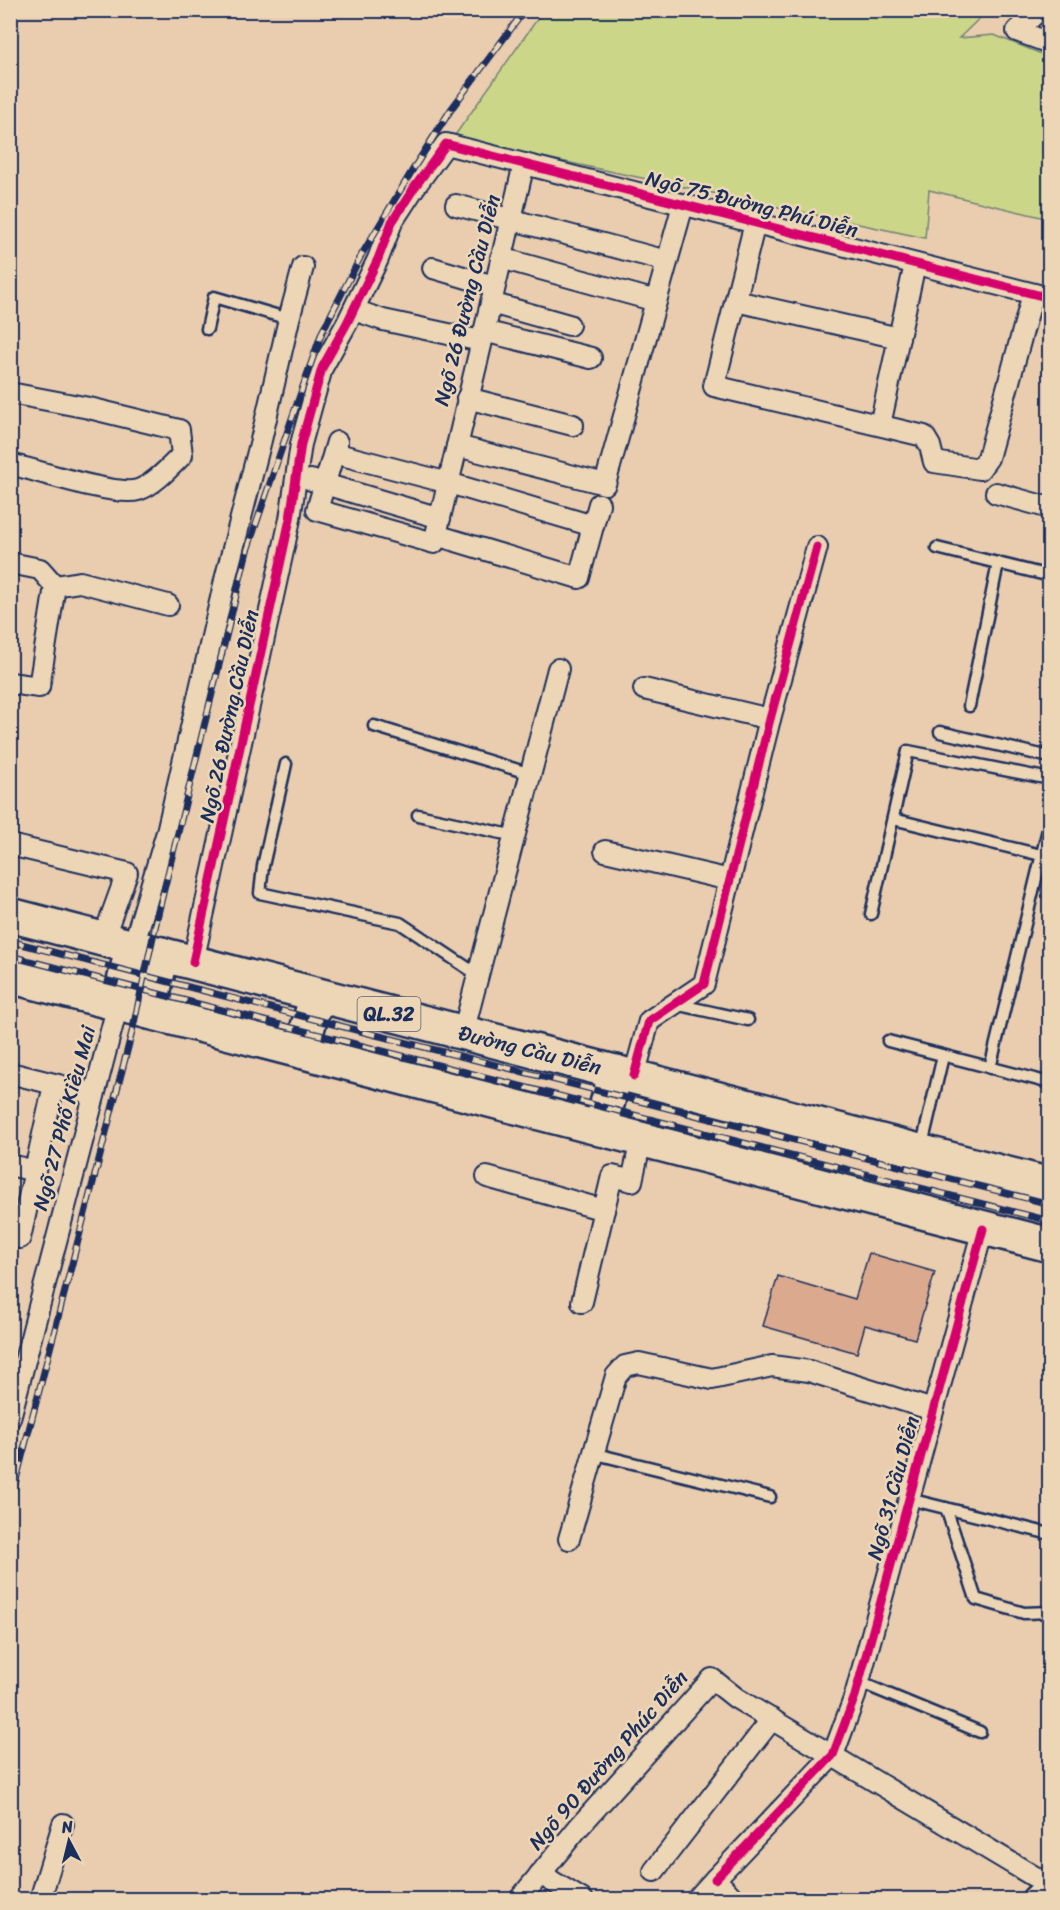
<svg xmlns="http://www.w3.org/2000/svg" width="1060" height="1910" font-family="Sriracha,sans-serif">
  <rect width="100%" height="100%" fill="#e9cdae"/>
  <filter id="ink" filterUnits="userSpaceOnUse"><feTurbulence type="fractalNoise" baseFrequency=".0167" numOctaves="2"/><feDisplacementMap in="SourceGraphic" scale="12" xChannelSelector="R" yChannelSelector="G"/><feConvolveMatrix kernelMatrix="1 2 1 2 8 2 1 2 1" color-interpolation-filters="sRGB"/></filter>
  <g filter="url(#ink)">
    <path fill="#cbd689" stroke="#738274" stroke-width="1.5" d="M543,11H987L959,38L994,35L1049,57V219L929,190L925,238L453,138Z"/>
    <path fill="#dbaa8e" stroke="#1b2f5e" stroke-width="1.5" d="M869,1253L935,1272L915,1339L865,1325L857,1353L763,1326L778,1276L855,1299Z"/>
    <g fill="none" stroke-linecap="round" stroke-linejoin="round">
      <g stroke="#1b2f5e" stroke-width="15">
        <g id="lane">
          <path d="M207,329L214,297L289,319"/>
          <path d="M937,548L1050,576"/>
          <path d="M969,706L998,563"/>
          <path d="M374,726L531,774"/>
          <path d="M940,732L1050,757"/>
          <path d="M286,764L263,866L260,893L400,923L478,975"/>
          <path d="M418,815L515,836"/>
          <path d="M893,819L1041,855"/>
          <path d="M871,914L908,751L1050,779"/>
          <path d="M675,1004L748,1020"/>
          <path d="M888,1041L1050,1083"/>
          <path d="M990,1068L1050,821"/>
          <path d="M921,1149L943,1056"/>
          <path d="M592,1453L770,1497"/>
          <path d="M909,1499L1050,1534"/>
          <path d="M946,1508L976,1599L1024,1613L1050,1612"/>
          <path d="M859,1682L980,1732"/>
        </g>
      </g>
      <g stroke="#1b2f5e" stroke-width="24">
        <g id="street">
          <path d="M1039,10L1017,31L1050,43"/>
          <path d="M456,205L667,261"/>
          <path d="M755,223L714,386L924,436L930,446L934,462L980,469L988,458L1033,294"/>
          <path d="M501,258L656,301"/>
          <path d="M433,268L494,286"/>
          <path d="M736,301L899,338"/>
          <path d="M491,303L569,325"/>
          <path d="M354,310L383,320L481,341"/>
          <path d="M484,331L591,358"/>
          <path d="M10,393L89,408L179,430L182,455C171,466 154,485 138,490C116,497 36,470 10,464"/>
          <path d="M467,398L573,425"/>
          <path d="M880,425L915,264"/>
          <path d="M337,442L317,510L434,543L524,164"/>
          <path d="M457,446L605,484L683,205"/>
          <path d="M334,453L449,483L593,526L599,504"/>
          <path d="M311,480L440,518"/>
          <path d="M996,493L1050,508"/>
          <path d="M436,535L579,578L593,526"/>
          <path d="M10,563L40,569L55,586"/>
          <path d="M55,586L80,582L168,605"/>
          <path d="M10,683L39,687L55,586"/>
          <path d="M644,689L770,719"/>
          <path d="M10,845L127,873L103,939"/>
          <path d="M605,851L730,880"/>
          <path d="M133,947L167,832L226,576L261,440L289,319L303,267"/>
          <path d="M193,962L290,519L301,444L322,368L347,323L378,259L392,222L414,188L446,144L1050,298"/>
          <path d="M463,1033L558,669"/>
          <path d="M10,1073L94,1094"/>
          <path d="M634,1076L649,1021L704,984L770,719L817,547"/>
          <path d="M10,1165L35,1171"/>
          <path d="M487,1177L604,1210"/>
          <path d="M20,1238L54,1085"/>
          <path d="M582,1302L612,1176L632,1181L641,1140"/>
          <path d="M10,1418L118,1004"/>
          <path d="M569,1539L616,1376L625,1366L639,1363L712,1379L772,1366L809,1371L933,1410"/>
          <path d="M654,1871L772,1719"/>
          <path d="M540,1874L583,1900"/>
          <path d="M715,1879L833,1755L855,1696L983,1229"/>
          <path d="M40,1900L63,1824"/>
          <path d="M519,1900L578,1828L712,1679L736,1698L1050,1886"/>
          <path d="M696,1900L715,1879L735,1900"/>
        </g>
      </g>
      <g stroke="#1b2f5e" stroke-width="33">
        <path id="secondary" d="M1036,1900L1050,1889"/>
      </g>
      <g stroke="#1b2f5e" stroke-width="38">
        <g id="highway">
          <path d="M10,915L1050,1185"/>
          <path d="M10,976L1050,1245"/>
          <path d="M118,1004L133,947"/>
          <path d="M149,1012L162,954"/>
          <path d="M301,1051L317,995"/>
          <path d="M600,1129L616,1072"/>
        </g>
      </g>
      <use href="#lane" stroke="#edd6b6" stroke-width="10"/>
      <use href="#street" stroke="#edd6b6" stroke-width="20"/>
      <use href="#secondary" stroke="#edd6b6" stroke-width="28"/>
      <use href="#highway" stroke="#edd6b6" stroke-width="33"/>
      <g stroke="#1b2f5e" stroke-width="7">
        <g id="rail">
          <path d="M10,941L356,1030L1050,1204"/>
          <path d="M10,956L1050,1221"/>
          <path d="M10,1503L132,1032L159,910L247,551L292,418L322,332L362,254L415,166L452,108L525,10"/>
        </g>
      </g>
      <use href="#rail" stroke="#edd6b6" stroke-width="4.5" stroke-dasharray="14" stroke-linecap="butt"/>
      <g stroke="#edd6b6" stroke-width="13">
        <g id="cycleway">
          <path d="M193,962L290,519L301,444L322,368L347,323L378,259L392,222L414,188L446,144L1050,298"/>
          <path d="M634,1076L649,1021L704,984L770,719L817,547"/>
          <path d="M715,1879L833,1755L855,1696L983,1229"/>
        </g>
      </g>
      <use href="#cycleway" stroke="#d6006c" stroke-width="9"/>
    </g>
  </g>
  <g text-anchor="middle" stroke-width="5" stroke-linejoin="round" paint-order="stroke">
    <rect fill="#edd6b6" stroke="#5a6178" stroke-width="1.5" x="357.5" y="997" width="63" height="34" rx="4.5"/>
    <g font-size="20" font-weight="bold" fill="#1b2f5e">
      <text x="389" y="1021">QL.32</text>
    </g>
    <g font-size="21" fill="#1b2f5e" stroke="#edd6b6">
      <text transform="translate(752 204) rotate(14)" y="7">Ngõ 75 Đường Phú Diễn</text>
      <text transform="translate(467 300) rotate(-76)" y="7">Ngõ 26 Đường Cầu Diễn</text>
      <text transform="translate(229 716) rotate(-78)" y="7">Ngõ 26 Đường Cầu Diễn</text>
      <text transform="translate(530 1050) rotate(14)" y="7">Đường Cầu Diễn</text>
      <text transform="translate(64 1118) rotate(-75)" y="7">Ngõ 27 Phố Kiều Mai</text>
      <text transform="translate(893 1488) rotate(-75)" y="7">Ngõ 31 Cầu Diễn</text>
      <text transform="translate(608 1760) rotate(-49)" y="7">Ngõ 90 Đường Phúc Diễn</text>
    </g>
  </g>
  <rect width="1060" height="1910" fill="none" stroke="#edd6b6" stroke-width="36"/>
  <rect x="18" y="18" width="1024" height="1874" fill="none" stroke="#1b2f5e" stroke-width="2" filter="url(#ink)"/>
  <g transform="translate(69 1841) rotate(353)" stroke="#edd6b6" stroke-width="4.5" paint-order="stroke">
  <path d="M0-4.5L10 22L0 15L-10 22Z" fill="#1b2f5e"/>
  <text y="-9" font-size="16" font-weight="bold" text-anchor="middle" fill="#1b2f5e">N</text>
  </g>
</svg>
